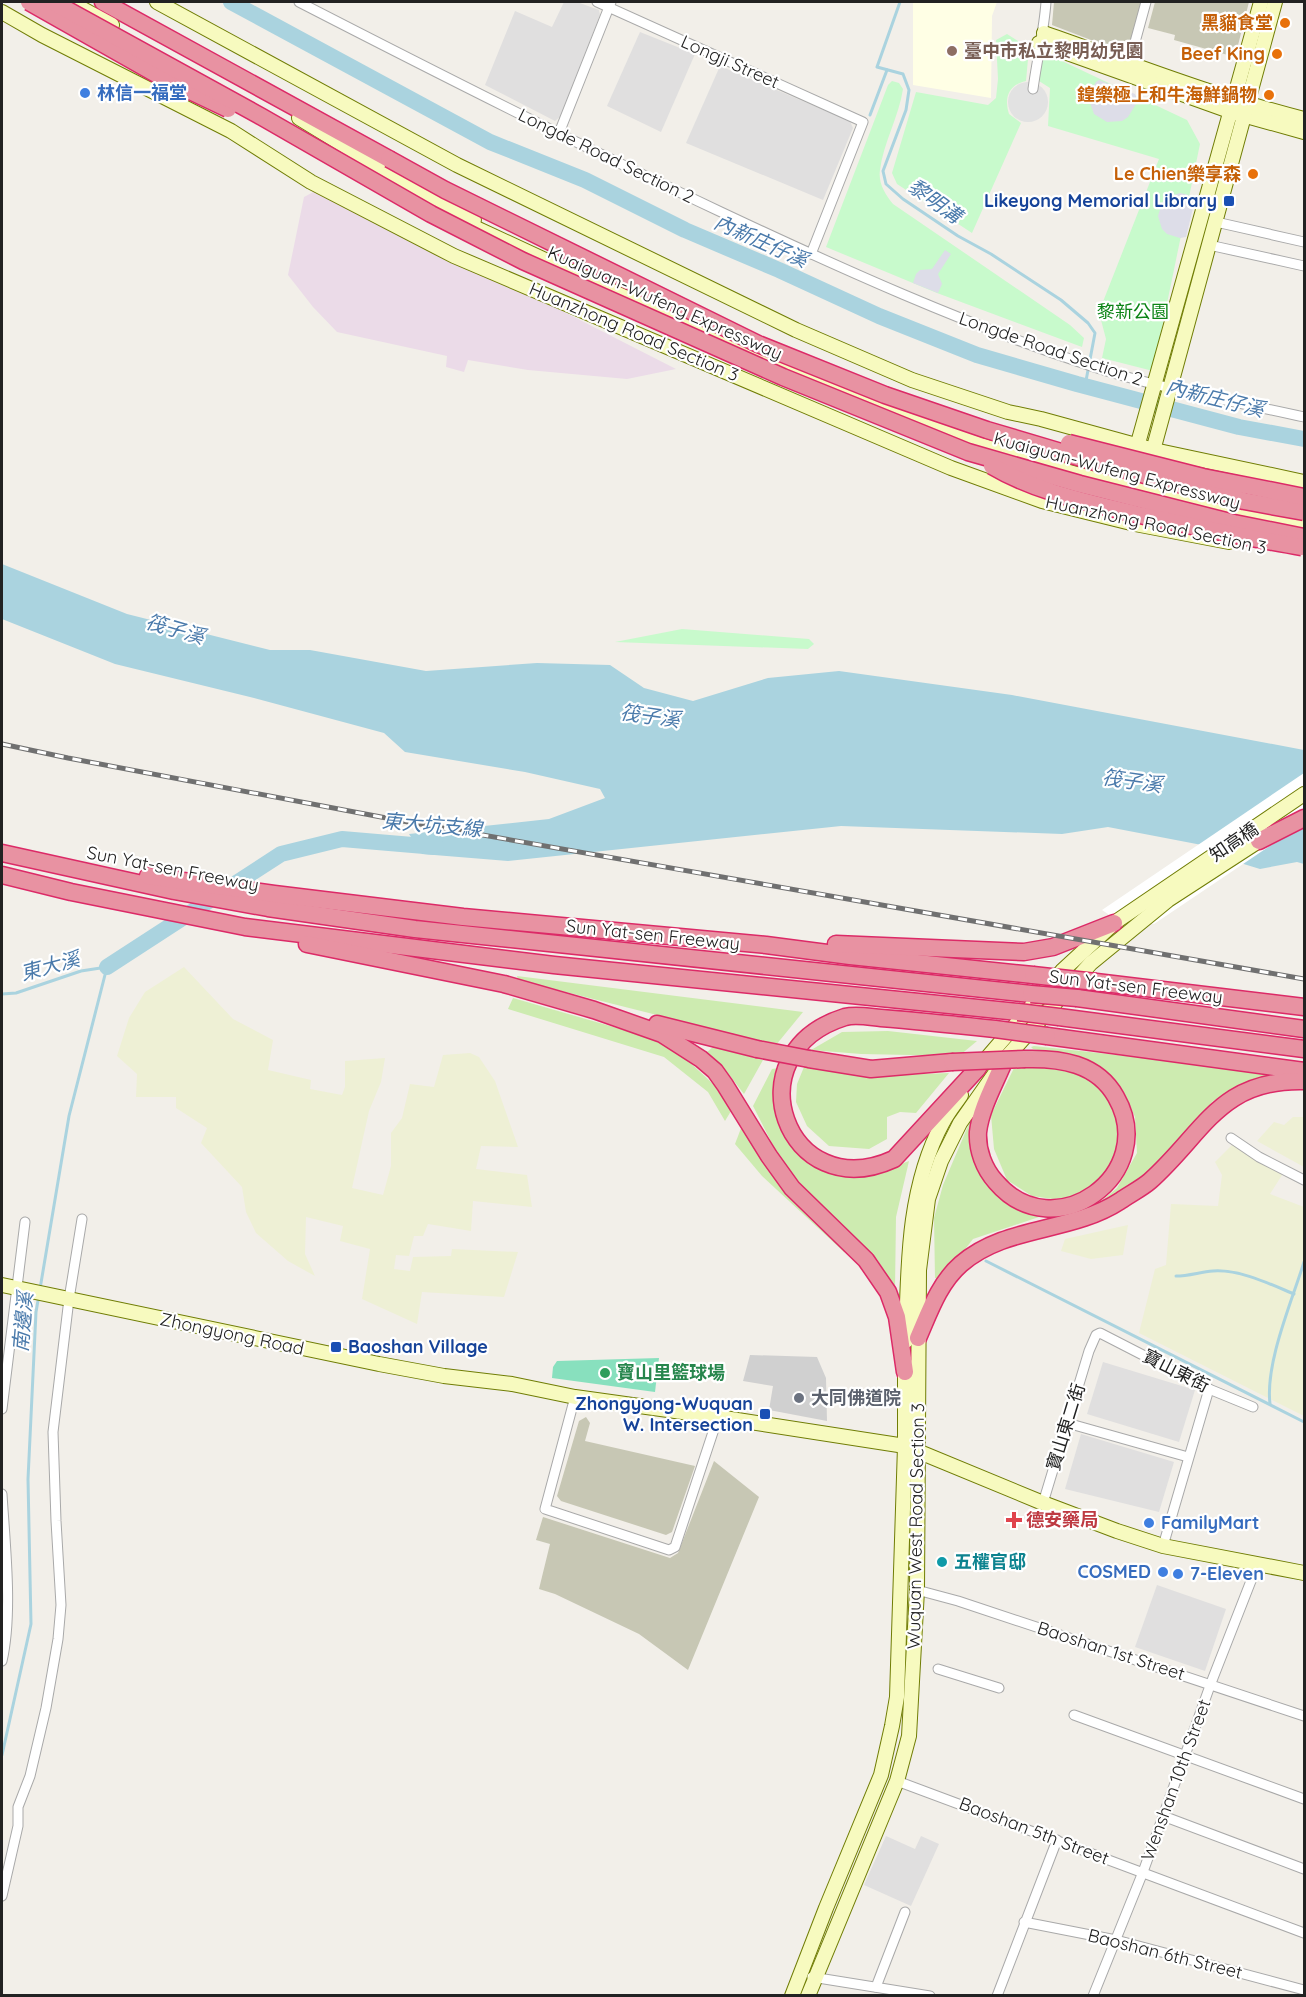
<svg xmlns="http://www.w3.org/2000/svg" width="1306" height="1997" font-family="Quicksand,'Noto Sans TC',sans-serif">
  <rect width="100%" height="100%" fill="#f2efe9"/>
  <g fill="#e0dfdf">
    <path d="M564,2H577L599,10L600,15L561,116L555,121L485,85L515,11L552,27Z"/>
    <path d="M640,32L695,54L661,132L607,106Z"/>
    <path d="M720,66L850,121L853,128L823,200L686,143Z"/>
    <path d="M1103,1362L1195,1390L1179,1442L1087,1414Z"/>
    <path d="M1081,1434L1174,1462L1159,1512L1065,1489Z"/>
    <path d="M1157,1585L1226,1609L1205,1671L1135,1647Z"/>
    <path d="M886,1836L915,1849L921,1836L939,1844L911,1906L864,1885Z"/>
  </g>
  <path fill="#ebdbe8" d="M321,188L676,369L627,379L528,370L468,360L464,372L446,367L447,356L337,332L313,307L288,275L304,197Z"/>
  <path fill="#ffffe5" d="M913,2H997L992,16L991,98L913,85Z"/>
  <path fill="#d0d0d0" d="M750,1355L817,1357L826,1378L827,1421L769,1410L773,1386L743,1381Z"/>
  <g fill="#c7c7b4">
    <path d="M1054,2H1142L1131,43L1117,50L1052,25Z"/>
    <path d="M1155,2H1249L1235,57L1174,40L1175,35L1148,28Z"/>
    <path d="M586,1417L590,1423L585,1441L695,1466L672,1532L666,1535L561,1501L557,1496L579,1421Z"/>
    <path d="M714,1461L759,1497L688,1670L639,1634L555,1594L539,1589L550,1544L536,1540L543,1517L670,1558L678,1553Z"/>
  </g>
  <g fill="#eef0d5">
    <path d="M184,967L233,1019L273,1040L268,1070L311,1080L310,1089L342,1095L345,1087V1061L385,1058L381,1082L369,1111L352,1188L383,1195L391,1166V1133L402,1118L410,1084L434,1087L443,1055L470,1053L479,1057L495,1081L518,1147L481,1146L476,1169L527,1175L532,1207L473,1201L471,1231L428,1224L423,1236H414L409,1256L396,1255L394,1269L410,1271L413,1257L451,1256L452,1249L518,1252L504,1297L422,1292L417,1324L362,1299L370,1249L340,1241L343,1226L306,1217L305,1254L315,1276L288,1261L256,1233L246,1212L242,1187L201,1143L207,1128L176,1108V1097H136L137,1074L117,1056L129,1018L145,992Z"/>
    <path d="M1293,1117H1304V1167L1257,1141L1274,1122L1284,1125Z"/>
    <path d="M1235,1142L1284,1172L1270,1194L1304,1207V1416L1139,1333L1155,1269L1166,1265L1171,1204L1218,1206L1222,1175L1215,1162Z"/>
    <path d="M1128,1225L1123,1255L1091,1259L1061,1251L1065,1239Z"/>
  </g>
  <g fill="#cdebb0">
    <path d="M517,976L803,1012L776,1045L518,980Z"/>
    <path d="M513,998L669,1043L727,1097L734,1106L725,1121L708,1092L664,1057L508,1009Z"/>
    <path d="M888,1031L977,1041L959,1056L861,1054L811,1050L842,1032Z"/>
    <path d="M1034,1046L1283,1073L1287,1074L1237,1087L1213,1101L1164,1159L1116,1196L1099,1203L1117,1188L1137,1153L1135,1117L1124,1092L1106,1071L1086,1059L1033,1049L1031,1047Z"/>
    <path d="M713,1047L763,1060L744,1094L727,1072L707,1052Z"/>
    <path d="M804,1067L874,1076L949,1073L916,1113L900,1112L887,1117V1139L869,1149L829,1146L807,1126L796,1102L797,1084Z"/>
    <path d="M778,1068L777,1118L812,1164L850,1173H878L909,1161L896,1217L895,1289L877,1259L818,1206L778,1155L753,1106L772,1069Z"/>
    <path d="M1014,1068H1068L1090,1077L1108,1096L1118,1123L1120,1151L1106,1181L1075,1197L1053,1199L1032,1196L1007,1180L994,1149L991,1115Z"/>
    <path d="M971,1119L976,1158L1004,1198L1039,1217L973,1239L942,1279L935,1278L934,1218L943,1185Z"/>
    <path d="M743,1123L850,1253L844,1252L762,1176L735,1144Z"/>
  </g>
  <g fill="#c8facc">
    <path d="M1007,34L1029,48L1026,81C1008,85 1004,98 1009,114L1021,123L972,233L897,184L892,173L916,92L988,105L996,98L998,79L996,40Z"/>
    <path d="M1043,52L1187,120L1200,144L1153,371L1102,358L1106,339L1101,320L1097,317L1159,159L1048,126L1050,88L1039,81Z"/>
    <path d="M892,81L899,83L903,89C899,116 883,144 880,170C878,183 885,194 893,204L1070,325L1084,338L1082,347L937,293L826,247L888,85Z"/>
    <path d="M682,629L809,639L814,644L808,649L615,642Z"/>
  </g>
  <path fill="#88e0be" d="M659,1358L655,1392L552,1378L553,1367L557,1361Z"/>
  <circle fill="#e2e2e2" cx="1028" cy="102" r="20"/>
  <g fill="#dddde8">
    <path d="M1099,80L1135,94L1137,99L1136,104L1128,117L1122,121L1107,122L1094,114L1089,100L1090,92L1096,82Z"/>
    <path d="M1180,193L1188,195L1195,200L1186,237L1180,238L1167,234L1162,229L1158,216L1162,203L1166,198Z"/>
    <path d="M945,250L951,254L938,274L942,284L938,293L913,283L916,274L920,270L932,269Z"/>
  </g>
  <path fill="#aad3df" d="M2,564L127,614L270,650H310L426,671L537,663L610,665L644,688L693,701L768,678L839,671L1012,695L1304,750V864L1297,862L1260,869L1224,858L1207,846L1108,827L1062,834L841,826L508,861L422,854L409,834L549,819L605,798L600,789L525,772L405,752L384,733L250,697L115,664L2,619Z"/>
  <path fill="#fff" d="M1304,773V823L1154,924L1111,916L1102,910Z"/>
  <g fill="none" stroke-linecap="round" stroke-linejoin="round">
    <g stroke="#aad3df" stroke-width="3">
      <path d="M900,2L877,67L903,74L909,90L906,110L883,171L886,184L903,199L958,236L991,254L1061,300L1088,323L1095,333L1085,386"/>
      <path d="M870,115L887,70"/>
      <path d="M2,994L16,993L81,971L107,967L69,1116L40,1289"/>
      <path d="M986,1261L1304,1422"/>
      <path d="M1176,1276C1189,1276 1200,1272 1213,1271C1239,1269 1270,1284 1294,1294"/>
      <path d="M1270,1404C1265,1363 1292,1301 1304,1262"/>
      <path d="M2,1755L31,1624L28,1479L36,1312L39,1295"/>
    </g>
    <g stroke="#aad3df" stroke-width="16">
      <path d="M231,2L490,142L585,180L685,230L779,270L879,316L977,355L1077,384L1239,427L1304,439"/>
      <path d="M107,967L281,854L342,839L436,847"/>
    </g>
    <g stroke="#a9a9a9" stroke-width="11">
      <g id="street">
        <path d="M299,2C439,74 579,145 721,212C842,269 964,324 1091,366C1160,389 1233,401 1304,417"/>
        <path d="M597,2L863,122L811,254"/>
        <path d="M1129,64L1146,2"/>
        <path d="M1033,89C1037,59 1044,31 1046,2"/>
        <path d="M559,133L611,2"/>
        <path d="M1216,222L1304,242"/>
        <path d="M1209,245L1304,266"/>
        <path d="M1231,1138L1259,1157L1304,1180"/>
        <path d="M575,1397L545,1509L669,1550L675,1547L718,1417"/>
        <path d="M2,1409L25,1222"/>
        <path d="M1067,1423L1188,1457"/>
        <path d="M2,1494C5,1544 13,1613 2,1661"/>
        <path d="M1043,1503L1089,1351L1096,1335L1100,1333L1209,1389L1253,1407"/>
        <path d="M1163,1546L1209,1389"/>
        <path d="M917,1590L958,1601L1304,1716"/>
        <path d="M938,1669L999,1688"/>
        <path d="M1074,1715L1304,1799"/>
        <path d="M897,1781L1304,1933"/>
        <path d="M1163,1816L1304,1869"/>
        <path d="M2,1896L18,1826V1807L30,1776L46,1708L58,1639L61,1605L56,1521L53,1432L69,1299L82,1219"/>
        <path d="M1024,1922L1116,1940L1304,1990"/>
        <path d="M812,1977L930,1996"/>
        <path d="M876,1987L905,1912"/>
        <path d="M997,1996L1057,1840"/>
        <path d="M1093,1996L1143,1872L1211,1683L1258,1563"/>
      </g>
    </g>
    <g stroke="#707d05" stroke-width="16">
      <g id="secondary">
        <path d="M70,2L112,25"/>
        <path d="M157,2L457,165L796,330L912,380L1008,412L1041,419L1154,450L1304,482"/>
        <path d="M2,12L42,35L231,131L311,182L454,256L951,468L1042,501L1135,524L1229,542"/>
        <path d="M1044,33C1130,63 1216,97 1304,119"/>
        <path d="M1039,43L1232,112L1304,132"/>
        <path d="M299,118L439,204L474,220"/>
        <path d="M461,221L640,304"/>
        <path d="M633,295L755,352L915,416"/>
        <path d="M902,417L1019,458L1116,485"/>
        <path d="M1135,454L1261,2"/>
        <path d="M1151,458L1275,2"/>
        <path d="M1108,476L1241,511L1304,523"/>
        <path d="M980,1066L1062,971L1114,923L1304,794"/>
        <path d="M2,1285L379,1364L444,1376L512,1384L575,1397L718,1417L905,1446L1043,1503L1117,1531L1163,1546L1304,1573"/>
        <path d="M906,1341C908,1268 907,1188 943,1122C948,1112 955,1104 961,1095"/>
        <path d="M792,1996L826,1908L881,1775L892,1726L897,1697L905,1446V1363"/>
        <path d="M808,1996L897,1781L909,1736L917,1590L919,1270L928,1199L941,1161L960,1123L1005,1059L1091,963L1168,900L1268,835"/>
      </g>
    </g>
    <g stroke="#dc2a67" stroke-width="19">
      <g id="highway">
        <path d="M103,2L389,159"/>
        <path d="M1259,841L1304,818"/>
        <path d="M2,853L174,891L268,908L415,929L1031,994"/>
        <path d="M2,875L71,892L245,927L554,965L1018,1012"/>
        <path d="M148,876L274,894L463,917L766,945L850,956L1033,975"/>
        <path d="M307,944L504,984L594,1010L662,1034L701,1059L715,1071L725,1085L769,1156L792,1188L866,1260L888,1292L897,1317L905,1372"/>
        <path d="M836,944L1024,952L1053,947L1114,923"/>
        <path d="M1096,982L1304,1007"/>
        <path d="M1077,998L1304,1029"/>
        <path d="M1059,1017L1304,1049"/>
        <path d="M657,1024L757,1049"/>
        <path d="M1047,1036L1304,1071"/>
        <path d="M809,1059L871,1069L952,1062"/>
        <path d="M1005,1059C996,1082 981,1107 978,1132C977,1150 984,1169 996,1182C1054,1250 1160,1174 1116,1097C1097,1063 1060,1058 1025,1059"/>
        <path d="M978,1068L894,1159C787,1208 730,1053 845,1017C856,1014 870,1017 881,1018C919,1021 957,1025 995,1029"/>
        <path d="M918,1338C929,1313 939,1283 961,1264C1006,1225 1071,1233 1120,1201C1130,1194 1142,1188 1150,1181C1204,1133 1219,1079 1304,1081"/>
      </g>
    </g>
    <use href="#street" stroke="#fff" stroke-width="9"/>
    <use href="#secondary" stroke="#f7fabf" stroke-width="14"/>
    <use href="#highway" stroke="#e892a2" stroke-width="16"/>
    <g stroke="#707070" stroke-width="5">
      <path id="rail" d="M2,744L68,758L397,820L1304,979"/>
    </g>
    <use href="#rail" stroke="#fff" stroke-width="3" stroke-dasharray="9" stroke-linecap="butt"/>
    <g stroke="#dc2a67" stroke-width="19" stroke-linecap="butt">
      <g id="highway-bridge">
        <path d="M29,2L165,79L228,109"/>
        <path d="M53,2L262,117L431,214L523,261L783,377L968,452L1080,484L1234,523L1304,537"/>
        <path d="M389,159L445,190L758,344L885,395L987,430L1088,460L1244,501L1304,512"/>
        <path d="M1069,443L1203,477L1304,497"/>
        <path d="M992,466C1036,492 1087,502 1135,514C1191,526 1246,538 1302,547"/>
        <path d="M1033,975L1096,982"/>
        <path d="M1031,994L1077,998"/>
        <path d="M1018,1012L1059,1017"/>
        <path d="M995,1029L1047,1036"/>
        <path d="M757,1049L809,1059"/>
        <path d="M952,1062L1025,1059"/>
      </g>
    </g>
    <use href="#highway-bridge" stroke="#e892a2" stroke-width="16"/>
  </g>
  <g fill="#e8710a" stroke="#fff" stroke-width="2">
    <circle cx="1285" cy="23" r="6"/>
    <circle cx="1277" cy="54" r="6"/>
    <circle cx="1269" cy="95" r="6"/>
    <circle cx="1253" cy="174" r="6"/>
  </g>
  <circle fill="#8d6e63" stroke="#fff" stroke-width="2" cx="952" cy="51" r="6"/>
  <g fill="#3f7fe0" stroke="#fff" stroke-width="2">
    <circle cx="85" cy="93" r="6"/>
    <circle cx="1149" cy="1523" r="6"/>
    <circle cx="1163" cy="1572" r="6"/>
    <circle cx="1178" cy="1574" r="6"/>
  </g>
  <g fill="#1a4fb4" stroke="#fff" stroke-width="2">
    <rect x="1223" y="195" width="12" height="12" rx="3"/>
    <rect x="330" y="1341" width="12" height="12" rx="3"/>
    <rect x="759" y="1408" width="12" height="12" rx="3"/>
  </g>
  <circle fill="#2e9e5b" stroke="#fff" stroke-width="2" cx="605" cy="1373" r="6"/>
  <circle fill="#6b7280" stroke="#fff" stroke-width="2" cx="799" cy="1398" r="6"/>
  <path fill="#e0444e" stroke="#fff" stroke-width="2" d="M1011 1511h6v6h6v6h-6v6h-6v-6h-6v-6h6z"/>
  <circle fill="#0f9aa8" stroke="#fff" stroke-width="2" cx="942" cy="1562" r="6"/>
  <g text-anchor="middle" stroke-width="4.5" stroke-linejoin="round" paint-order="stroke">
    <g font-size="18" font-weight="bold" fill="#c56008" stroke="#fff" text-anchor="end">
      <text x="1273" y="29">黑貓食堂</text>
      <text x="1265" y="60">Beef King</text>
      <text x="1257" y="101">鍠樂極上和牛海鮮鍋物</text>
      <text x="1241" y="180">Le Chien樂享森</text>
    </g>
    <g font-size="18" font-weight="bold" fill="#785e54" stroke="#fff" text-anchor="start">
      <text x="964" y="57">臺中市私立黎明幼兒園</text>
    </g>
    <g font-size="18" fill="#222" stroke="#fff">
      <text transform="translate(730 62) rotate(24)" y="6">Longji Street</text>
      <text transform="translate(606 156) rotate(26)" y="6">Longde Road Section 2</text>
      <text transform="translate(665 303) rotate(24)" y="6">Kuaiguan-Wufeng Expressway</text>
      <text transform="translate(634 332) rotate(23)" y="6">Huanzhong Road Section 3</text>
      <text transform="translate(1051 349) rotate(19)" y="6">Longde Road Section 2</text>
      <text transform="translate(1117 471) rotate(15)" y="6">Kuaiguan-Wufeng Expressway</text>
      <text transform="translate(1156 525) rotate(12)" y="6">Huanzhong Road Section 3</text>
      <text transform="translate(1234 842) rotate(-34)" y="6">知高橋</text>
      <text transform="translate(173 869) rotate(11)" y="6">Sun Yat-sen Freeway</text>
      <text transform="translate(653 935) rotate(6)" y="6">Sun Yat-sen Freeway</text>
      <text transform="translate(1136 987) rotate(7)" y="6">Sun Yat-sen Freeway</text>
      <text transform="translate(232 1334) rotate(12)" y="6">Zhongyong Road</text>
      <text transform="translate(1176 1371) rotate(27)" y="6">寶山東街</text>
      <text transform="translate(1066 1427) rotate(-73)" y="6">寶山東二街</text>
      <text transform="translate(916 1526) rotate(-89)" y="6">Wuquan West Road Section 3</text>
      <text transform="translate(1111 1651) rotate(18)" y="6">Baoshan 1st Street</text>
      <text transform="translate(1176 1780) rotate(-70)" y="6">Wenshan 10th Street</text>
      <text transform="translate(1034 1831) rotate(21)" y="6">Baoshan 5th Street</text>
      <text transform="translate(1165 1954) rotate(14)" y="6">Baoshan 6th Street</text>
    </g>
    <g font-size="18" font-weight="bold" fill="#366cbe" stroke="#fff" text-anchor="start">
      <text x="97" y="99">林信一福堂</text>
      <text x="1161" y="1529">FamilyMart</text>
      <text x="1151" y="1578" text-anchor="end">COSMED</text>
      <text x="1190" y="1580">7-Eleven</text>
    </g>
    <g font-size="18" font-weight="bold" fill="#164399" stroke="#fff" text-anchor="end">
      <text x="1217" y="207">Likeyong Memorial Library</text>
      <text x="348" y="1353" text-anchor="start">Baoshan Village</text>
      <text x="753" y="1410">Zhongyong-Wuquan<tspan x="753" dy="21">W. Intersection</tspan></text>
    </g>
    <g font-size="18" fill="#0c8416" stroke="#fff">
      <text x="1133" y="318">黎新公園</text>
    </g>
    <g font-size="18" font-weight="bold" fill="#27864d" stroke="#fff" text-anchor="start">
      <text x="617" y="1379">寶山里籃球場</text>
    </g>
    <g font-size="18" font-weight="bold" fill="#5b616d" stroke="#fff" text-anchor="start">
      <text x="811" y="1404">大同佛道院</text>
    </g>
    <g font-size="18" font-weight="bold" fill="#be3a42" stroke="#fff" text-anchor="start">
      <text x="1026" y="1526">德安藥局</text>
    </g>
    <g font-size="18" font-weight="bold" fill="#0d838f" stroke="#fff" text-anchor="start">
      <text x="954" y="1568">五權官邸</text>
    </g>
    <g font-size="20" font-style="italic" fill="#4a7aab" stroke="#fff">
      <text transform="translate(935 201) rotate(36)" y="7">黎明溝</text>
      <text transform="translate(761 241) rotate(24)" y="7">內新庄仔溪</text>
      <text transform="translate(1215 398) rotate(14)" y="7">內新庄仔溪</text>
      <text transform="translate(175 629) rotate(16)" y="7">筏子溪</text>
      <text transform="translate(650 716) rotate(8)" y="7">筏子溪</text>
      <text transform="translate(1132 781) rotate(8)" y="7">筏子溪</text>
      <text transform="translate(432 825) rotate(5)" y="7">東大坑支線</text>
      <text transform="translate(50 966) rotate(-15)" y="7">東大溪</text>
      <text transform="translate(23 1322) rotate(-85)" y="7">南邊溪</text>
    </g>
  </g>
  <rect width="1306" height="1997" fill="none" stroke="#222222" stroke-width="6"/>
</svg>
